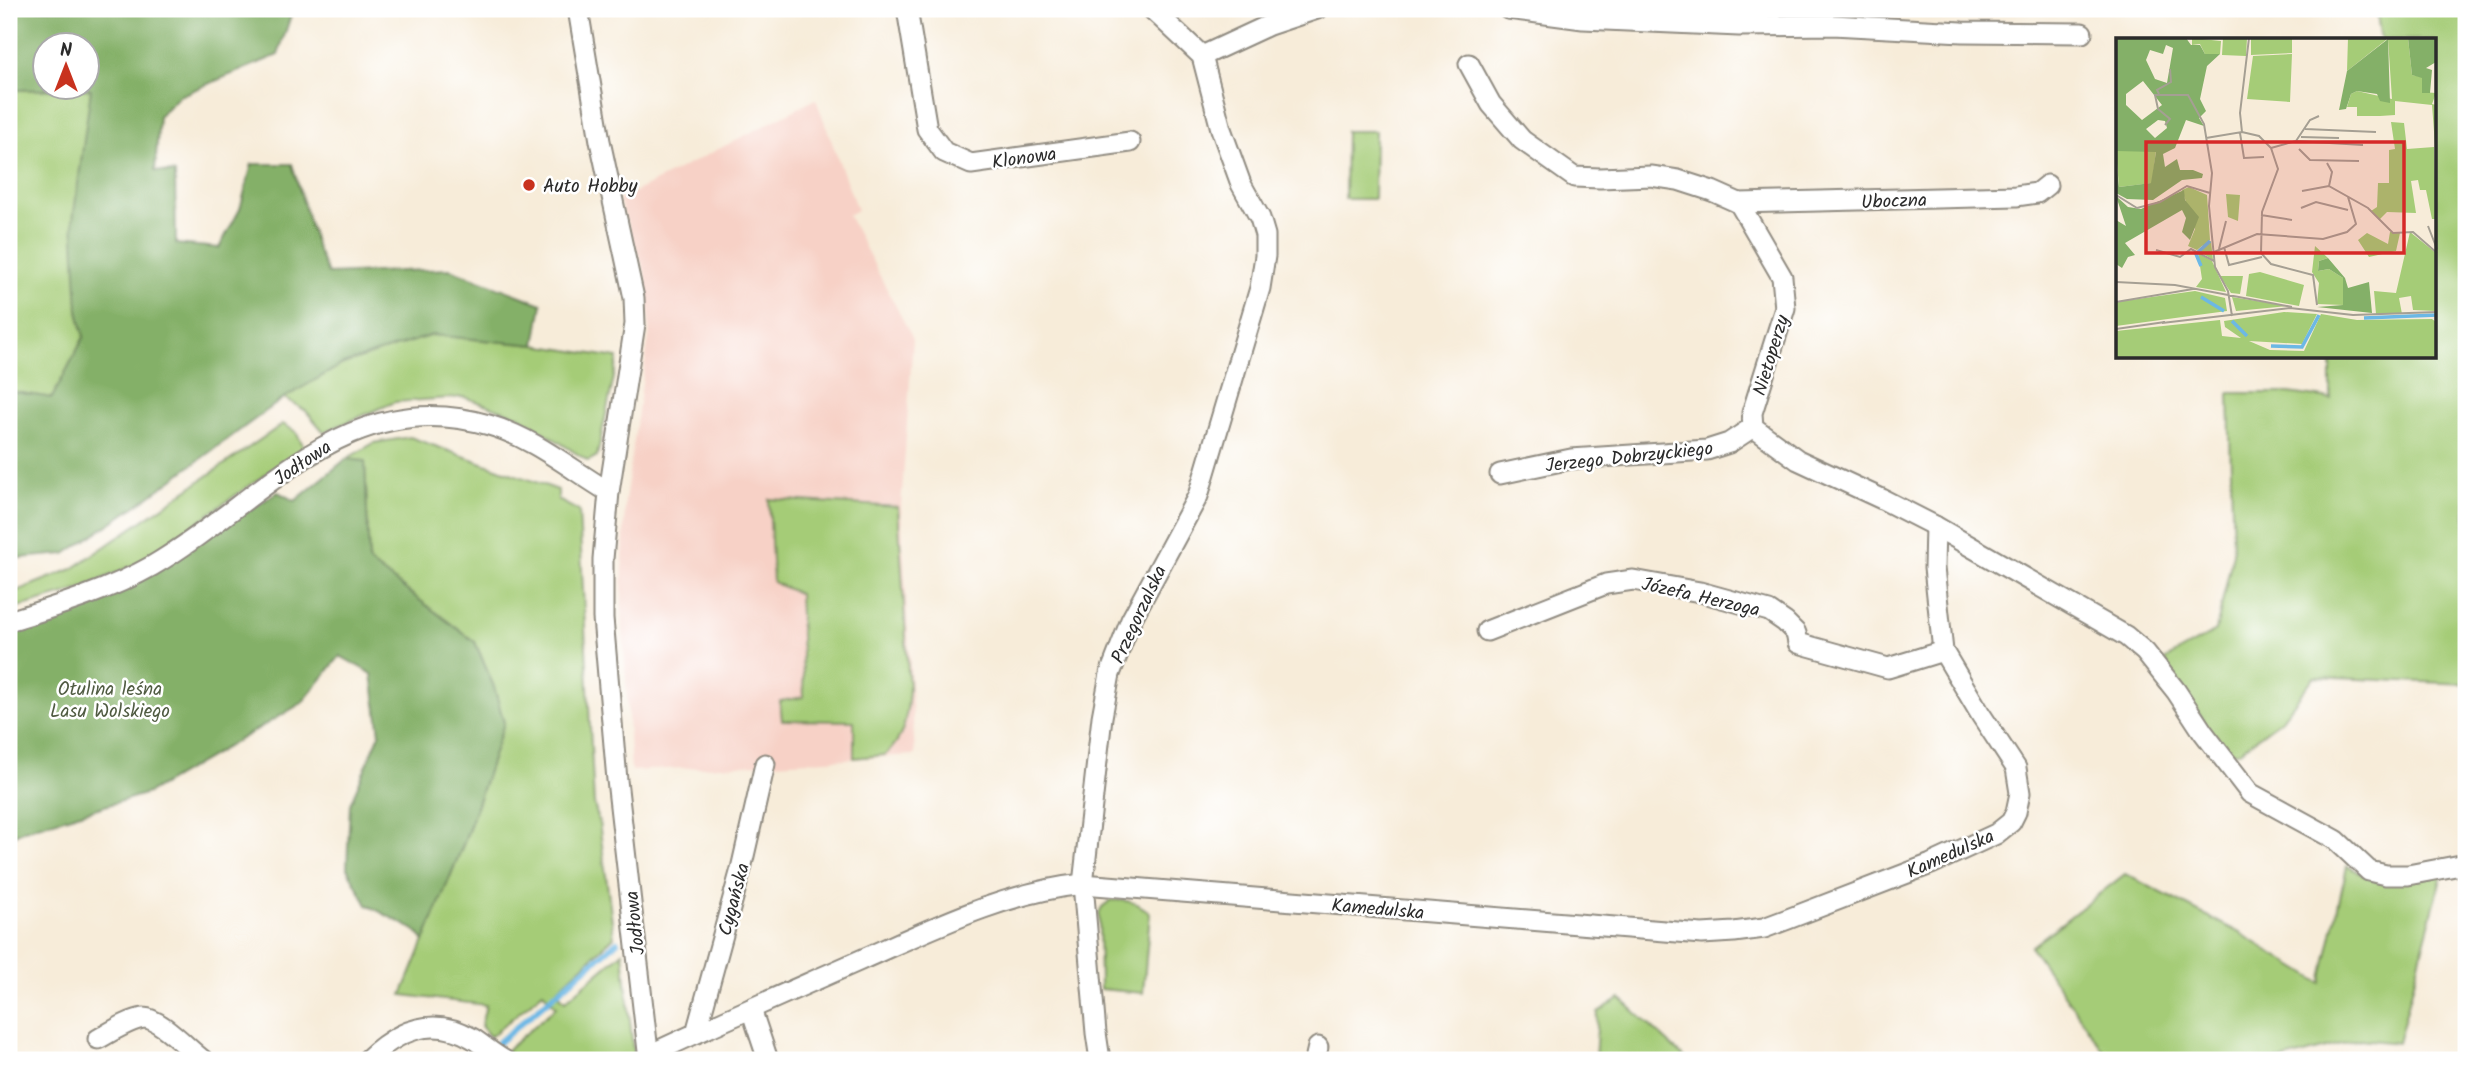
<svg xmlns="http://www.w3.org/2000/svg" width="2475" height="1069" font-family="Kalam,sans-serif">
  <rect width="100%" height="100%" fill="#fff"/>
  <filter id="ink" filterUnits="userSpaceOnUse"><feTurbulence type="fractalNoise" baseFrequency=".0143" numOctaves="2"/><feDisplacementMap in="SourceGraphic" scale="14" xChannelSelector="R" yChannelSelector="G"/><feConvolveMatrix kernelMatrix="1 2 1 2 8 2 1 2 1" color-interpolation-filters="sRGB"/></filter>
  <filter id="wash" filterUnits="userSpaceOnUse"><feTurbulence type="fractalNoise" baseFrequency=".00686" numOctaves="4" result="noise"/><feDisplacementMap in="SourceGraphic" scale="28" xChannelSelector="R" yChannelSelector="G"/><feGaussianBlur stdDeviation="1.57" result="paint"/><feColorMatrix in="noise" values="0 0 0 0 0 0 0 0 0 0 0 0 0 0 0 0 0 1.4 0 .05"/><feComposite in="paint" operator="in"/></filter>
  <g filter="url(#wash)">
    <rect width="100%" height="100%" fill="#f7ecd9"/>
    <path fill="#f7d1c6" d="M816,99L857,210L848,215L913,339L901,507L915,755L631,771L622,606L623,565L625,501L649,336V311L646,275L619,200Z"/>
    <g fill="#a5cc77" stroke="#687c51" stroke-width="2">
      <path d="M2376,9H2466V684L2314,677L2282,719L2238,752H2223L2164,660L2216,631L2233,553L2229,393H2289L2331,399V357H2435V40H2381Z"/>
      <path d="M91,88L85,145L78,310L84,337L52,398L9,391V90Z"/>
      <path d="M1346,131H1375L1374,199H1345Z"/>
      <path d="M432,335L535,345L618,358L597,456L588,461L519,416L464,397L395,402L324,432L306,411L284,398L343,364Z"/>
      <path d="M283,424L296,432L304,447L141,562L78,590L9,610V594L72,569Z"/>
      <path d="M410,437L558,490V500L579,511L594,804L599,822L614,937L556,991L565,1001L623,952L634,1060H520L506,1051L556,1007L543,992L490,1037L481,1026L486,1005L402,995L466,838L504,723L494,687L475,642L369,562L365,462L346,459L374,443Z"/>
      <path d="M769,499L898,507L909,689C907,715 906,737 885,755L854,758V721L782,720L780,701L804,697L799,594L773,582Z"/>
      <path d="M2347,866L2380,883L2442,875L2398,1043L2360,1039L2282,1060H2110L2031,947L2125,874L2240,933L2321,983Z"/>
      <path d="M1111,900C1127,900 1138,902 1150,913L1143,993L1100,989L1099,914L1102,907Z"/>
      <path d="M1620,998L1687,1060H1595L1598,1012Z"/>
    </g>
    <g fill="#84b068" stroke="#586e4a" stroke-width="2" fill-rule="evenodd">
      <path d="M9,9H293L278,55L179,96L159,116L155,171L175,173L176,244L219,248L240,209L252,164H292L316,246L328,274L450,269L542,304L535,345L432,335L343,364L284,398L136,506L65,554L9,559V391L52,398L84,337L78,310L73,220L91,89L9,90ZM46,46H88V88H46Z"/>
      <path d="M346,459L365,461L369,562L475,642L494,687L504,723L466,837L424,941L415,930L367,905L347,868L350,804L380,734L372,674L340,656L302,703L148,793L24,830L9,838V629L161,565L278,492L295,501Z"/>
    </g>
    <g fill="none" stroke-linecap="round" stroke-linejoin="round">
      <path stroke="#6cb8e5" stroke-width="6" d="M482,1060L500,1041L617,942"/>
    </g>
  </g>
  <g filter="url(#ink)">
    <g fill="none" stroke-linecap="round" stroke-linejoin="round">
      <g stroke="#918c82" stroke-width="23">
        <g id="minor">
          <path d="M578,9L600,141L634,298L635,324L609,492L603,559V618L617,780L649,1060"/>
          <path d="M907,9L927,129L944,152L971,164L1130,142"/>
          <path d="M1508,9L1583,19L1739,26L1833,25L1962,32L2082,33"/>
          <path d="M1202,56L1269,25L1317,9"/>
          <path d="M1469,64L1491,104L1522,140L1574,177L1600,178L1651,176L1678,180L1712,191L1739,203L1782,277L1785,308L1752,413L1753,427L1798,460L1882,499L1935,526L2126,636L2145,652L2176,691L2203,732L2250,793L2336,840L2369,871L2386,875H2408L2466,864"/>
          <path d="M1739,203L2016,196L2037,193L2047,185"/>
          <path d="M1500,474L1571,459L1707,450L1729,443L1753,427"/>
          <path d="M9,621C57,606 108,591 152,566C262,502 346,383 489,425C534,438 569,468 609,492"/>
          <path d="M1487,631L1606,584L1633,580L1700,592L1769,611L1785,622L1796,633L1798,643L1888,668L1943,651"/>
          <path d="M751,1009L768,1060"/>
          <path d="M696,1033L741,869L765,764"/>
          <path d="M98,1039C109,1033 131,1019 144,1018C160,1018 189,1050 203,1060"/>
          <path d="M649,1055C719,1022 791,991 863,959C933,928 1006,892 1083,884L1702,934L1734,932L1764,928L1788,919L1931,864L1996,834L2011,822L2016,812L2020,793L2016,768L1981,715L1943,651L1934,568L1935,526"/>
          <path d="M367,1060C397,1031 432,1015 472,1038C483,1045 493,1054 504,1060"/>
          <path d="M1100,1060L1096,1033L1083,884L1102,717L1110,674L1131,620L1198,496L1260,288L1265,256V235L1260,218L1241,184L1221,129L1202,56L1152,9"/>
          <path d="M1315,1060L1318,1047"/>
        </g>
      </g>
      <use href="#minor" stroke="#fff" stroke-width="19"/>
    </g>
  </g>
  <circle fill="#c8321e" stroke="#fff" stroke-width="2.5" cx="529" cy="185" r="7"/>
  <g text-anchor="middle" stroke-width="5" stroke-linejoin="round" paint-order="stroke">
    <g font-size="19" fill="#2b2b2b" stroke="#fff">
      <text transform="translate(1024 157) rotate(-8)" y="7">Klonowa</text>
      <text transform="translate(1894 200) rotate(-2)" y="7">Uboczna</text>
      <text transform="translate(1770 355) rotate(-73)" y="7">Nietoperzy</text>
      <text transform="translate(1629 456) rotate(-6)" y="7">Jerzego Dobrzyckiego</text>
      <text transform="translate(302 462) rotate(-34)" y="7">Jodłowa</text>
      <text transform="translate(1701 596) rotate(13)" y="7">Józefa Herzoga</text>
      <text transform="translate(1138 614) rotate(-65)" y="7">Przegorzalska</text>
      <text transform="translate(1950 853) rotate(-24)" y="7">Kamedulska</text>
      <text transform="translate(733 899) rotate(-75)" y="7">Cygańska</text>
      <text transform="translate(1378 908) rotate(5)" y="7">Kamedulska</text>
      <text transform="translate(634 923) rotate(-96)" y="7">Jodłowa</text>
    </g>
    <g font-size="19" fill="#2b2b2b" stroke="#fff" text-anchor="start">
      <text x="543" y="192">Auto Hobby</text>
    </g>
    <g font-size="19" fill="#505b42" stroke="#fff">
      <text x="110" y="695">Otulina leśna<tspan x="110" dy="22">Lasu Wolskiego</tspan></text>
    </g>
  </g>
  <g transform="translate(2116 38)">
    <rect width="320" height="320" fill="#f7ecd9"/>
    <path d="M76,0L105,3L104,16H89L84,6L76,7ZM107,0H131L130,18L106,17ZM135,0H176V15L135,17ZM232,0H270V2L231,33ZM292,0L296,37L306,39V54L320,55L316,66L320,67V120L316,67L279,63V77L264,78H241V69H231L235,56L241,53L276,61L272,1ZM176,16L174,64L131,61L137,18ZM275,84L288,85L291,111L318,109L320,181H316L310,152H304L302,142L295,143L300,175L271,174L263,182L255,173L261,169L262,145H273V112L279,111ZM15,110L40,113L36,145L3,149L0,113ZM73,149L91,157L94,202L88,207L95,203L97,222L83,213L87,207L81,212L72,208L79,191L66,152ZM110,156L124,157L122,183L112,179ZM274,194L284,195L280,213L253,219L242,202L251,195L272,206ZM294,194L320,215V273L297,272L295,258L283,260L286,276H260L258,253L280,255ZM199,208L212,220L203,223L202,233L213,231L227,240V267L201,266L203,245L196,234ZM82,215L96,223L110,254L80,249L86,241ZM144,234L188,247L183,268L130,258L133,236ZM104,238H127L124,256L115,255ZM79,253L109,260L111,273L0,288V264ZM116,259L172,268L120,273ZM168,274L201,276L186,306L133,303L154,312L188,313L205,276L241,282L316,281L320,284V320H0V293L104,282L106,298L125,300L109,289L108,283Z" fill="#a5cc77"/>
    <path d="M0,0H70L75,7H84L89,16H104L91,28L84,61L90,73L83,80L88,88L70,82L59,110L47,116L49,129L61,121L64,132H77L87,136L86,140L66,142L37,162L11,161L0,155V123L3,149L35,145L40,114L0,113ZM50,7L57,10L51,45L39,41L30,22L34,12L47,16ZM27,43L46,67L26,82L10,67V56ZM42,82L49,83L51,90L39,100L30,91ZM292,0H320V24L310,30L316,32L314,55H306V40L296,37ZM272,1L274,65L264,63L261,56L241,53L235,56L230,71L223,72L231,33ZM68,152L69,162L83,179L74,202L66,194L70,180L66,172L9,205L19,217L12,219L6,230L0,226V182L10,188L0,158L12,169L25,171ZM212,220L229,240L232,250L253,244L256,275L201,269L227,267V240L213,231L202,233L203,223Z" fill="#84b068" fill-rule="evenodd"/>
    <path fill="none" stroke="#6cb8e5" stroke-width="3.5" d="M85,228L80,216L94,203M85,259L108,273M248,280L321,277M116,283L131,298M155,308L186,309L203,277"/>
    <path fill="none" stroke="#a59f93" stroke-width="2" d="M43,56L41,52L55,44L54,31M49,87L54,81L42,71L39,57H72L88,86L96,135L93,168L99,229L112,253L116,278M189,91L260,94M126,94L124,75L133,0M124,95L128,120L148,119M185,99L223,100M90,100L126,94L143,98L155,110L162,131L146,174L145,215L155,226L197,237L201,267M180,103L247,107M155,110L180,103L194,82L203,78M183,111L194,122L243,123M211,125L216,134L213,148L252,170L277,195L297,194L321,215M186,153L213,148M0,157L21,170L44,164L71,148L94,155M185,170L200,164L232,172M145,177L176,182M312,188L321,211M108,209L113,227L146,219M103,211L110,183M40,212L64,219L75,211L98,223M98,214L141,196L207,201L231,194L240,186L232,159M0,244L59,247L176,269M0,264L77,251M46,285L174,270L237,277L321,274M0,291L49,284"/>
    <path fill="#d62828" fill-opacity="0.15" stroke="#d62828" stroke-width="3.5" d="M30,104H288V215H30Z"/>
    <rect width="320" height="320" fill="none" stroke="#2b2b2b" stroke-width="3.5"/>
  </g>
  <rect width="2475" height="1069" fill="none" stroke="#fff" stroke-width="35"/>
  <g transform="translate(66 66)"><circle r="33" fill="#ffffff" stroke="#aaaaaa" stroke-width="2"/>
  <path d="M0-5L12 26L0 18L-12 26Z" fill="#c8321e"/>
  <text y="-10" font-size="19" font-weight="bold" text-anchor="middle" fill="#2b2b2b">N</text>
  </g>
</svg>
